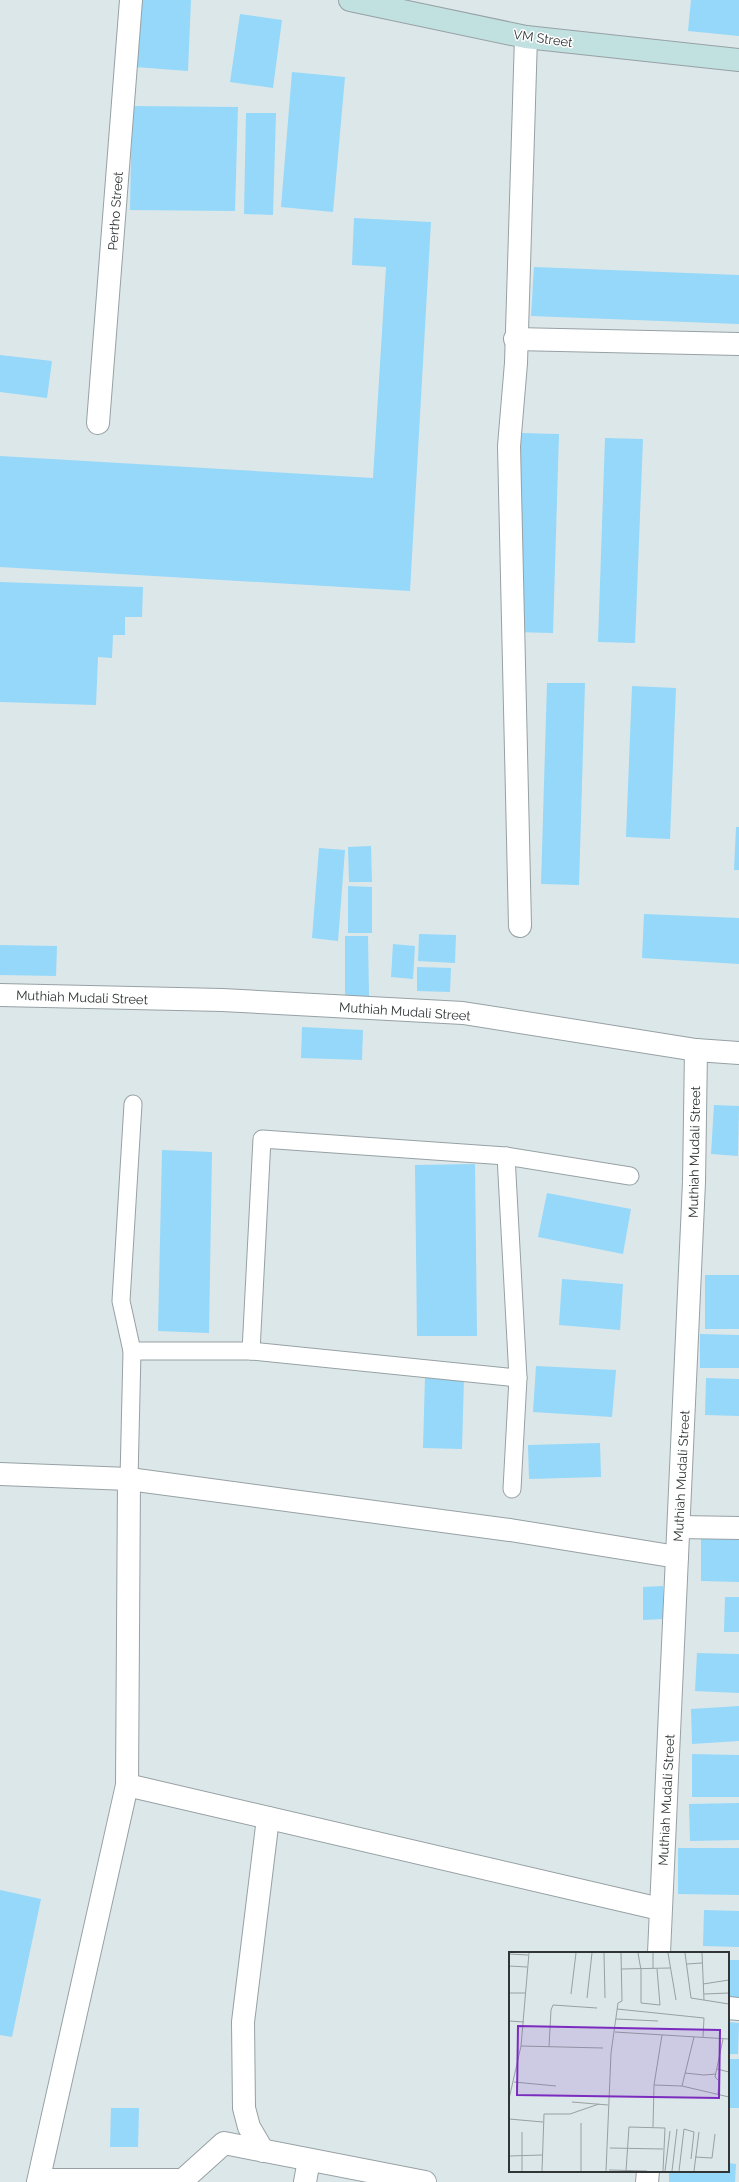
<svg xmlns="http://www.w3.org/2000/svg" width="739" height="2182" font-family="Raleway,sans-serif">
  <rect width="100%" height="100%" fill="#dce7ea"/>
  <g fill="#95d8f9">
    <path d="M139,0H191L188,71L135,67Z"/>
    <path d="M691,0H739V36L688,31Z"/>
    <path d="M240,14L282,20L273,88L230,82Z"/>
    <path d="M292,72L345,77L333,212L281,207Z"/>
    <path d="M132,106L238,107L235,211L130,210Z"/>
    <path d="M246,113H276L273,215L244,214Z"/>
    <path d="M354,218L431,222L410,591L0,567V456L373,478L386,267L352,265Z"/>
    <path d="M534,267L739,275V324L531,316Z"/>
    <path d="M0,355L52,361L47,398L0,392Z"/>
    <path d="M520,433L559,434L553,633L514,632Z"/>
    <path d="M605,438L643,439L635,643L598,642Z"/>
    <path d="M0,582L143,587L142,617H125V635H113L112,658L98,657L96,705L0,702Z"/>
    <path d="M547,683H585L579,885L541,884Z"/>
    <path d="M632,686L676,688L670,839L626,837Z"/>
    <path d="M736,827H739V870H734Z"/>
    <path d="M371,846L372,882H349L348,847Z"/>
    <path d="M319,848L345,850L338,941L312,938Z"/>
    <path d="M348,886L372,887V933H348Z"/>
    <path d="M644,914L739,918V964L642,958Z"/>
    <path d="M419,934L456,935L455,963L418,961Z"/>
    <path d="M345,936H368L369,996H345Z"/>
    <path d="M393,944L415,946L413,979L391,977Z"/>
    <path d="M0,945L57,946L56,976L0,975Z"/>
    <path d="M417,967L451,968L450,992L417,991Z"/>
    <path d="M302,1027L363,1030L362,1060L301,1058Z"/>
    <path d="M714,1105L739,1106L738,1156L711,1154Z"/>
    <path d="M162,1150L212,1152L209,1333L158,1331Z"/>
    <path d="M475,1164L477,1336H417L415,1165Z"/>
    <path d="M547,1193L631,1209L623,1254L538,1237Z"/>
    <rect x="705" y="1275" width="34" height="54"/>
    <path d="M562,1279L623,1284L620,1330L559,1325Z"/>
    <path d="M700,1334L739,1335V1368H700Z"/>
    <path d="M536,1366L616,1370L612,1417L533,1412Z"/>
    <path d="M425,1376L464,1377L462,1449L423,1448Z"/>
    <path d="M706,1378L739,1379V1416L705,1415Z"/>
    <path d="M600,1443L601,1477L529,1479L528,1445Z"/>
    <path d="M701,1539H739V1582L701,1581Z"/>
    <path d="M663,1586V1619L643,1620V1587Z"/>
    <path d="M725,1597H739V1632H724Z"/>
    <path d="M697,1653L739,1654V1693L695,1691Z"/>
    <path d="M739,1706V1741L692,1744L691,1709Z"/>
    <path d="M692,1754L739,1755V1797H692Z"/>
    <path d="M739,1803V1840L690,1841L689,1804Z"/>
    <path d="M678,1848H739V1895L678,1894Z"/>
    <path d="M0,1890L41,1899L12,2037L0,2035Z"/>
    <path d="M704,1910L739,1911V1947L703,1946Z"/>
    <path d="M728,1960H739V1997L728,1998Z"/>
    <path d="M728,2022L739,2023L738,2054H728Z"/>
    <rect x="728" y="2059" width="11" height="49"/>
    <path d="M111,2108H139L138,2147H110Z"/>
    <path d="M728,2163L736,2164L735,2182H669V2171H728Z"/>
  </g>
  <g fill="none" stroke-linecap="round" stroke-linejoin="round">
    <g stroke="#97a1a4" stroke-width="19">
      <g id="lane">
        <path d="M506,1156L518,1378L512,1489"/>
        <path d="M132,1351H251L518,1378"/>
        <path d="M251,1351L262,1139L506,1156L630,1176"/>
        <path d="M129,1479L132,1351L121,1301L133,1104"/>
      </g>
    </g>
    <g stroke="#97a1a4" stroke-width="24">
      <g id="street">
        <path d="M515,339L739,344"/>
        <path d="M98,423L131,0"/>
        <path d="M520,926L509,446L516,363L526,37"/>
        <path d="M0,995L222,1000L463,1013L696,1050L739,1053"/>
        <path d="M0,1474L129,1479L510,1530L677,1557"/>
        <path d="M679,1527L739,1528"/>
        <path d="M127,1785L660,1909"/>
        <path d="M659,1953L694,1182L696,1050"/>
        <path d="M728,2008L739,2009"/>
        <path d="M263,2151L249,2127L244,2108L243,2022L268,1818"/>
        <path d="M39,2180H183L224,2143L425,2182"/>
        <path d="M38,2182L127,1785L129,1479"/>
        <path d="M305,2182L309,2160"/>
        <path d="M647,2182L648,2171"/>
      </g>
    </g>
    <g stroke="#97a1a4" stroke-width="24">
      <path id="secondary" d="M350,0L526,37L739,60"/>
    </g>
    <use href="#lane" stroke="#fff" stroke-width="17"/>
    <use href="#street" stroke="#fff" stroke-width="22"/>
    <use href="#secondary" stroke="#c1e0e0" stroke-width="22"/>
  </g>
  <g text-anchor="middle" stroke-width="3" stroke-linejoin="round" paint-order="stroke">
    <g font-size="13" fill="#313536" stroke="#fff">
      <text transform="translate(543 38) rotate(8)" y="5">VM Street</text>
      <text transform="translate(115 211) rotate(-86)" y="5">Pertho Street</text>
      <text transform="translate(82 997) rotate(2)" y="5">Muthiah Mudali Street</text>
      <text transform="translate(405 1011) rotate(4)" y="5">Muthiah Mudali Street</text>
      <text transform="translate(694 1152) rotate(-89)" y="5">Muthiah Mudali Street</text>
      <text transform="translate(681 1476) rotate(-87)" y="5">Muthiah Mudali Street</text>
      <text transform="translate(666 1800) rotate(-87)" y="5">Muthiah Mudali Street</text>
    </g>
  </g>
  <g transform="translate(509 1952)">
    <rect width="220" height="220" fill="#dce7ea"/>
    <path fill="none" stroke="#98a0a2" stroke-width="1" d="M95,1L96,46M129,1L132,18V51L151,53L148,17M159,1L167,48M176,1L182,46L220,52M193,1L195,48M0,2L19,3M178,12L193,11M0,14L18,15M112,17L161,16M144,17V1M194,32L220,28M0,41H16M62,42L67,1M195,42L220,41M78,46L83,1M108,57L195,66L194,85M107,67L149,69M0,69L15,70M106,80L220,87M12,94L94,96M40,95L42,58L44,53L88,56M208,117L220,120M176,121L195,123L207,122M5,130L47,134M145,133L173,134L220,145M173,134L185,85M209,142L210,129L206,125L214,87M0,147L12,94L20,1M63,150L99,153M0,167L34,170M72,171V219M144,175L145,133L153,83M101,196L154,197M0,204L33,203M186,205L203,206L206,182M100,218L138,219M13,219V180M33,219L35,162H61L90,152M97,219L102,101L109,51L113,49L112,1M117,219L120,175L156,176L154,219M156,219L161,179M163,219L168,177M170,219L175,177L185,180L182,207M185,219L190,180"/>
    <path fill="#7b2cbf" fill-opacity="0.15" stroke="#7b2cbf" stroke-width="2" d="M9,74L211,78L210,146L8,143Z"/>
    <rect width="220" height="220" fill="none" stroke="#313536" stroke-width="2"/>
  </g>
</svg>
